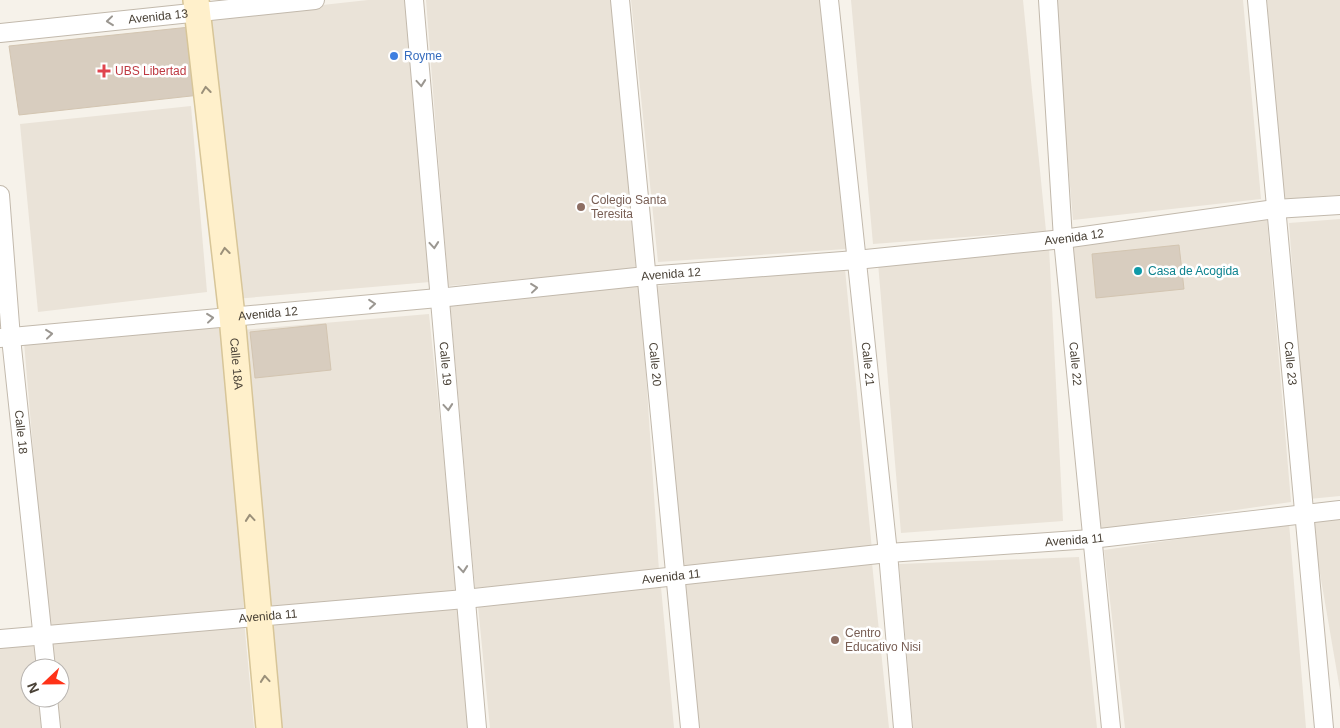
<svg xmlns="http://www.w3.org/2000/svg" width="1340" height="728" font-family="Arial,sans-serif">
  <rect width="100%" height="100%" fill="#f6f2ea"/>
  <g fill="#eae3d8">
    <path d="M368,0H406L430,282L235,299L205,18Z"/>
    <path d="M426,0H612L636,269L448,286Z"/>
    <path d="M631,0H820L846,249L658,262Z"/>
    <path d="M851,0H1023L1046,231L873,244Z"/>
    <path d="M1054,0H1243L1261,199L1073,220Z"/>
    <path d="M1267,0H1340V195L1283,199Z"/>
    <path d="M191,106L207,292L38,312L20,124Z"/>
    <path d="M1267,219L1291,502L1098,530L1072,241Z"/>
    <path d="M1340,219V496L1309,499L1289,223Z"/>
    <path d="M1049,247L1063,521L901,533L878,263Z"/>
    <path d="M845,269L872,550L680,567L657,286Z"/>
    <path d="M640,283L659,571L475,588L450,302Z"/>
    <path d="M429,314L458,594L264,609L242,330Z"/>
    <path d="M224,320L244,609L48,626L24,342Z"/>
    <path d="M1340,518V690L1311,521Z"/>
    <path d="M1289,523L1306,728H1125L1104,550Z"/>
    <path d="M1079,557L1097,728H913L899,564Z"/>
    <path d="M872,563L889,728H693L678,582Z"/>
    <path d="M661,587L674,728H490L478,606Z"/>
    <path d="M461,602L471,728H277L267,619Z"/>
    <path d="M244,620L254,728H56L53,698H60V668H50L48,639Z"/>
    <path d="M35,643L37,668H30V698H39L41,728H0V647Z"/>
  </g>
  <g fill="#d8cdbf" stroke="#d3c5b1">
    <path d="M190,27L200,95L19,115L9,46Z"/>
    <path d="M1179,245L1184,289L1096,298L1092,254Z"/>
    <path d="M326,324L331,370L255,378L250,332Z"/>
  </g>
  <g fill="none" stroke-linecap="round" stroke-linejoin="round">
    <g stroke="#c2b9ac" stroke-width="20">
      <g id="street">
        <path id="s1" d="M414,0L477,728"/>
        <path id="s2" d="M620,0L690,728"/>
        <path id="s3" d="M829,0L888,553L903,728"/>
        <path id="s4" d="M1048,0L1063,239L1111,728"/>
        <path id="s5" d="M1257,0L1324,728"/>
        <path id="s6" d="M0,33L315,0"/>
        <path id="s7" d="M0,195L11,338L46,668"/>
        <path id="s8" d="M0,338L438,298L646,276L856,260L1063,239L1275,209L1340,205"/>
        <path id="s9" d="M0,639L465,599L888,553L1091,539L1340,510"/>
        <path d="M48,698L51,728"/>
      </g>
    </g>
    <g stroke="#d7c598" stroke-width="28">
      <g id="secondary">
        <path id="s10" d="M196,0L232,316L269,728"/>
      </g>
    </g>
    <use href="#street" stroke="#fff" stroke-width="18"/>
    <use href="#secondary" stroke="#fff0cb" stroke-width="25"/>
  </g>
  <defs><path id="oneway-chevron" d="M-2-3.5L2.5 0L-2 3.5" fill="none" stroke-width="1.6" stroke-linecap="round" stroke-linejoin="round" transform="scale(1.25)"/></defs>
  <g stroke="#9b9791">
    <use href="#oneway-chevron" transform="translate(110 21) rotate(174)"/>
    <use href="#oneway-chevron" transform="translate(421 83) rotate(85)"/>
    <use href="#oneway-chevron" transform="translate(434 245) rotate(85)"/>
    <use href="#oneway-chevron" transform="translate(534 288) rotate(-6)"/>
    <use href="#oneway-chevron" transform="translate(372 304) rotate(-5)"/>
    <use href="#oneway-chevron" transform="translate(210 318) rotate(-6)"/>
    <use href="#oneway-chevron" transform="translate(49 334) rotate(-6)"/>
    <use href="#oneway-chevron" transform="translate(448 407) rotate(85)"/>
    <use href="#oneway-chevron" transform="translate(463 569) rotate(85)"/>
  </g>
  <g stroke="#9b907a">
    <use href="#oneway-chevron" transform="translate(206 90) rotate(-97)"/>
    <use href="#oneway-chevron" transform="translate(225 251) rotate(-97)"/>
    <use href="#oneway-chevron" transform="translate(250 518) rotate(-95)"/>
    <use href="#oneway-chevron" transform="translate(265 679) rotate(-95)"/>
  </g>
  <circle fill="#3f7fe0" stroke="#fff" stroke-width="2" cx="394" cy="56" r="5"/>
  <path fill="#e0444e" stroke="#fff" stroke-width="2" d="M101.5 63.5h5v5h5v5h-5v5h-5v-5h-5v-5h5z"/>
  <g fill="#8d6e63" stroke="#fff" stroke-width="2">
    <circle cx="581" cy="207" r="5"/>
    <circle cx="835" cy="640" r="5"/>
  </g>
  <circle fill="#0f9aa8" stroke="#fff" stroke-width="2" cx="1138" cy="271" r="5"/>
  <g text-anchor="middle" stroke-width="5" stroke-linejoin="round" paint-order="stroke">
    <g font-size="12" fill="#4a4237" stroke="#fff">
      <text dy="4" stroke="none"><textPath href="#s6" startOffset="159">Avenida 13</textPath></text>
      <text dy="4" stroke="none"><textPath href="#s8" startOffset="1079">Avenida 12</textPath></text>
      <text dy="4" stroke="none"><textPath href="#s8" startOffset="674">Avenida 12</textPath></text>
      <text dy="4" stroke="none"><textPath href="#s8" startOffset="269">Avenida 12</textPath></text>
      <text dy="4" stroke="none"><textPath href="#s10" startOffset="366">Calle 18A</textPath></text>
      <text dy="4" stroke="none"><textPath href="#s1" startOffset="365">Calle 19</textPath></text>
      <text dy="4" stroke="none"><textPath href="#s2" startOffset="366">Calle 20</textPath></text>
      <text dy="4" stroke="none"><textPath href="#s3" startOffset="366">Calle 21</textPath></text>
      <text dy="4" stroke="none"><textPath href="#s4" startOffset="365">Calle 22</textPath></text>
      <text dy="4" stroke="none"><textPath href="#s5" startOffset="365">Calle 23</textPath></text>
      <text dy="4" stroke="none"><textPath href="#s7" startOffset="238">Calle 18</textPath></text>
      <text dy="4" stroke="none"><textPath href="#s9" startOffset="1079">Avenida 11</textPath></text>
      <text dy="4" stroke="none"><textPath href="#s9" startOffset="674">Avenida 11</textPath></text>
      <text dy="4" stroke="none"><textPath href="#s9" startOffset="269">Avenida 11</textPath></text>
    </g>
    <g font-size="12" fill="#366cbe" stroke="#fff" text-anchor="start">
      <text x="404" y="60">Royme</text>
    </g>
    <g font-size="12" fill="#be3a42" stroke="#fff" text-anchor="start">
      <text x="115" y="75">UBS Libertad</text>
    </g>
    <g font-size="12" fill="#785e54" stroke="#fff" text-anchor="start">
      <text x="591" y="204">Colegio Santa<tspan x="591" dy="14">Teresita</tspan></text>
      <text x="845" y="637">Centro<tspan x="845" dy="14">Educativo Nisi</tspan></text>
    </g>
    <g font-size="12" fill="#0d838f" stroke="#fff" text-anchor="start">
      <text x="1148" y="275">Casa de Acogida</text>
    </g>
  </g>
  <g transform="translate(45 683) rotate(248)"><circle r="24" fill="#ffffff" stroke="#b7b3af"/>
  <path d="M0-4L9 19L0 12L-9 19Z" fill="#ff3218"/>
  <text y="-8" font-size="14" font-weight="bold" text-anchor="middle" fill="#4a4237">N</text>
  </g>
</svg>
